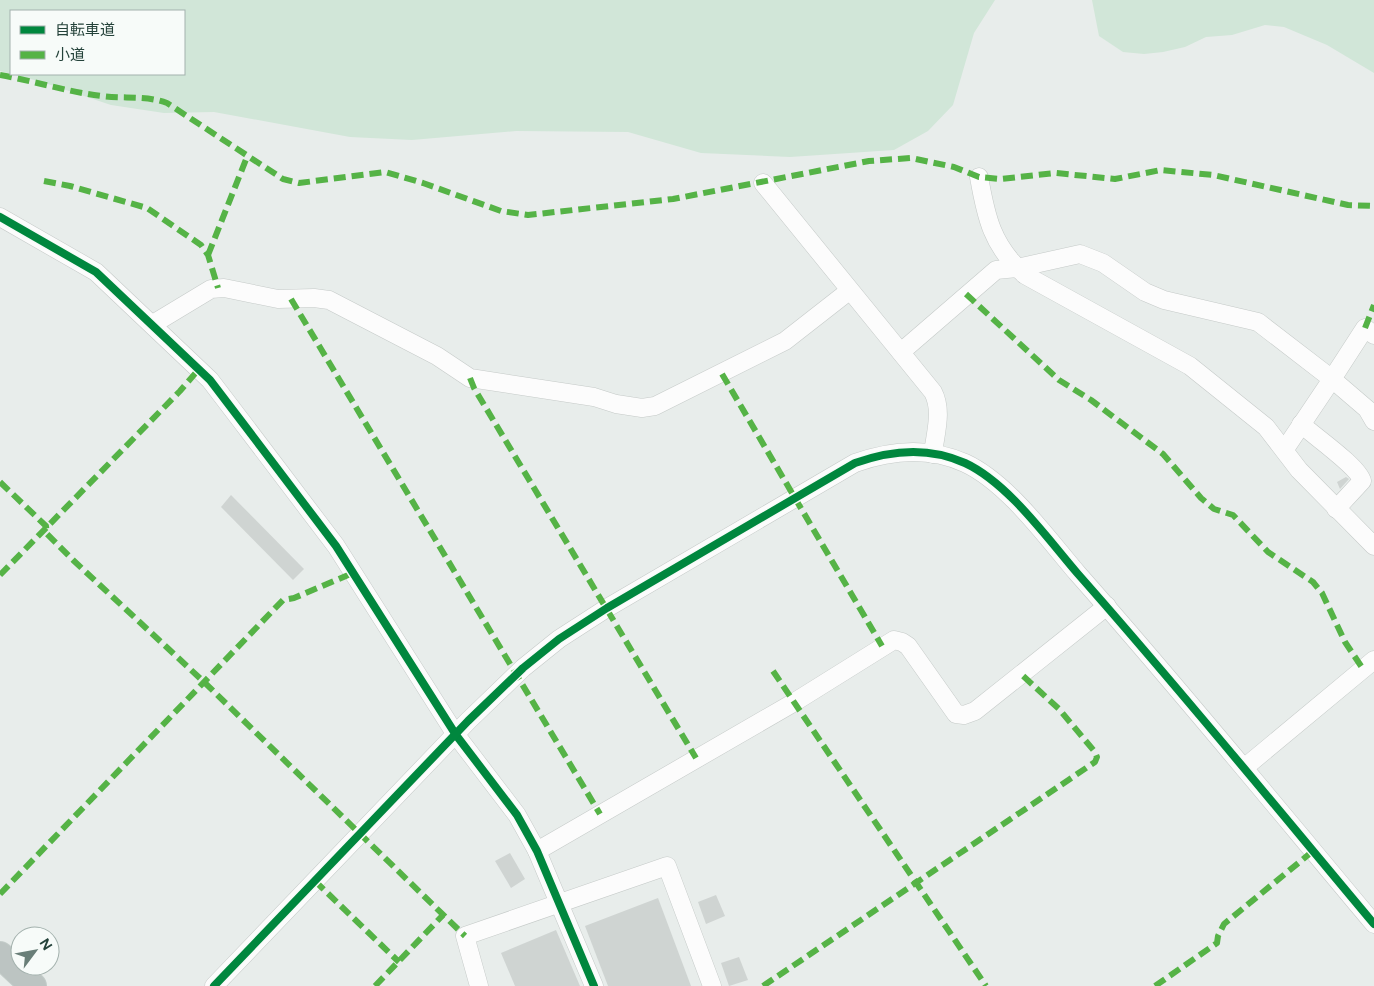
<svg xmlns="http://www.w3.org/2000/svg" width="1374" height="986" font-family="Figtree,'Noto Sans JP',sans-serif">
  <rect width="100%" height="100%" fill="#e8edeb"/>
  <g fill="#d1e6d8" fill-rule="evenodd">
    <path d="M0,0H995L974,33L953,105L928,131L894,150L790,157L701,153L628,132L516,131L412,140L350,137L214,112L164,113L111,105L42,82L0,71ZM11,11H184V74H11Z"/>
    <path d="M1092,0H1374V73L1327,45L1284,27L1265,25L1232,35L1206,37L1185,47L1163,52L1144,54L1123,52L1099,36Z"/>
  </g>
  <g fill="#cfd4d2">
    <path d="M1346,477L1349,479L1340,489L1337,482Z"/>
    <path d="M231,495L304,569L293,580L221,507Z"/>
    <path d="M510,853L525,879L511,888L495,861Z"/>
    <path d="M716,895L725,916L706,924L698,902Z"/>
    <path d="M658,898L691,986H608L585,926Z"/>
    <path d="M556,930L580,986H515L501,953Z"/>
    <path d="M739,957L748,980L729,986L721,963Z"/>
  </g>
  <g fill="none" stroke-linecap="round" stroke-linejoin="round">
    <g stroke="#c5cac8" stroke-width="19">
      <g id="minor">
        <path d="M979,177C986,217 992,246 1025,275L1190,366L1266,427L1299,470L1374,546"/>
        <path d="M763,183L933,392C943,411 935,434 933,454"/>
        <path d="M0,217L96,272L210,380L242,422L336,546L456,735L517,815L537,851L594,986"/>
        <path d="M153,324L211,289L224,288L278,299L314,298L329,300L437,356L470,378L594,397L616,404L642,408L655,406L785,341L849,291"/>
        <path d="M901,352L996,270L1017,268L1080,254L1103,263L1145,292L1164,300L1258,322L1332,379L1365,328L1374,335"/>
        <path d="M1301,424C1314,436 1359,467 1362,481L1336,509"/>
        <path d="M1285,449L1332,379L1367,409L1374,421"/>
        <path d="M1244,768L1374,660"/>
        <path d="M537,851L793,703L894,640L902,642L908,646L956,714L964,715L975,711L1107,606"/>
        <path d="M214,986L468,721L523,668L559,639L607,608L855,463C891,450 930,447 965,463C1008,483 1047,538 1078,574C1179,688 1276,807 1374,924"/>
        <path d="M479,986L465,936L667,866L712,986"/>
      </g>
    </g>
    <g stroke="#c3ccc9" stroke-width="28">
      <path id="highway" d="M0,955L33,986"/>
    </g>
    <use href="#minor" stroke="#fcfcfc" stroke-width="18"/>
    <use href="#highway" stroke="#bcc4c2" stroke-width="26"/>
    <g stroke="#55b346" stroke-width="6" stroke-dasharray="12 6" stroke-linecap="butt">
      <path d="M0,75C34,81 68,92 102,96C125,99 145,95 167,103L283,179L299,183L385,172L423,183L501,211L528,215L673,199L869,161L911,158L954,167L979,177L1000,179L1056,173L1115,179L1161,170L1213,175L1348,205L1374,206"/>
      <path d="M44,181L70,186L147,208L201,245L208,255L218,288"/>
      <path d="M208,255L247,157"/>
      <path d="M966,294L1059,380L1091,400L1163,454L1201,498L1214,509L1233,515L1268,552L1313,582L1322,593L1345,642L1363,669"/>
      <path d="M291,299L600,814"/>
      <path d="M1365,328L1374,305"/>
      <path d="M722,374L882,646"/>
      <path d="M470,378L474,388L696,758"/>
      <path d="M0,482L46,526L47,534L73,560L204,682L465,936"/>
      <path d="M0,575L180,391L199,369"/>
      <path d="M773,671L986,986"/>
      <path d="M315,881L399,962"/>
      <path d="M0,894L283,600L294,598L353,573"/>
      <path d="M375,986L443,915"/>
      <path d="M763,986L1095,762L1097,757L1095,752L1059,709L1021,674"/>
      <path d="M1155,986L1217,943L1218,936L1224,924L1313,851"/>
    </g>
    <g stroke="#f7fbf9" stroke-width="11">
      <g id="cycleway">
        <path d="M0,217L96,272L210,380L242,422L336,546L456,735L517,815L537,851L594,986"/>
        <path d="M214,986L468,721L523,668L559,639L607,608L855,463C891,450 930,447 965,463C1008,483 1047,538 1078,574C1179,688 1276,807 1374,924"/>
      </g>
    </g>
    <use href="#cycleway" stroke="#00873e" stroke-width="8"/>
  </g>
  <rect x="10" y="10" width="175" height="65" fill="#f7fbf9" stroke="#a3b1ad"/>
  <rect x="20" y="26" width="25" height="8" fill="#00873e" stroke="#a3b1ad"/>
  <text x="55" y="35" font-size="15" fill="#24423a">自転車道</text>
  <rect x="20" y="51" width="25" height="8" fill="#55b346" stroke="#a3b1ad"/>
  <text x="55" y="60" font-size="15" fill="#24423a">小道</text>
  <g transform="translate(35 951) rotate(58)"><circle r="24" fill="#f7fbf9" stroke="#a3b1ad"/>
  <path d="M0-4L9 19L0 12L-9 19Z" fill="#697e78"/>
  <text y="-8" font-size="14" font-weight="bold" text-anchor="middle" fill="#24423a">N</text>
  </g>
</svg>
